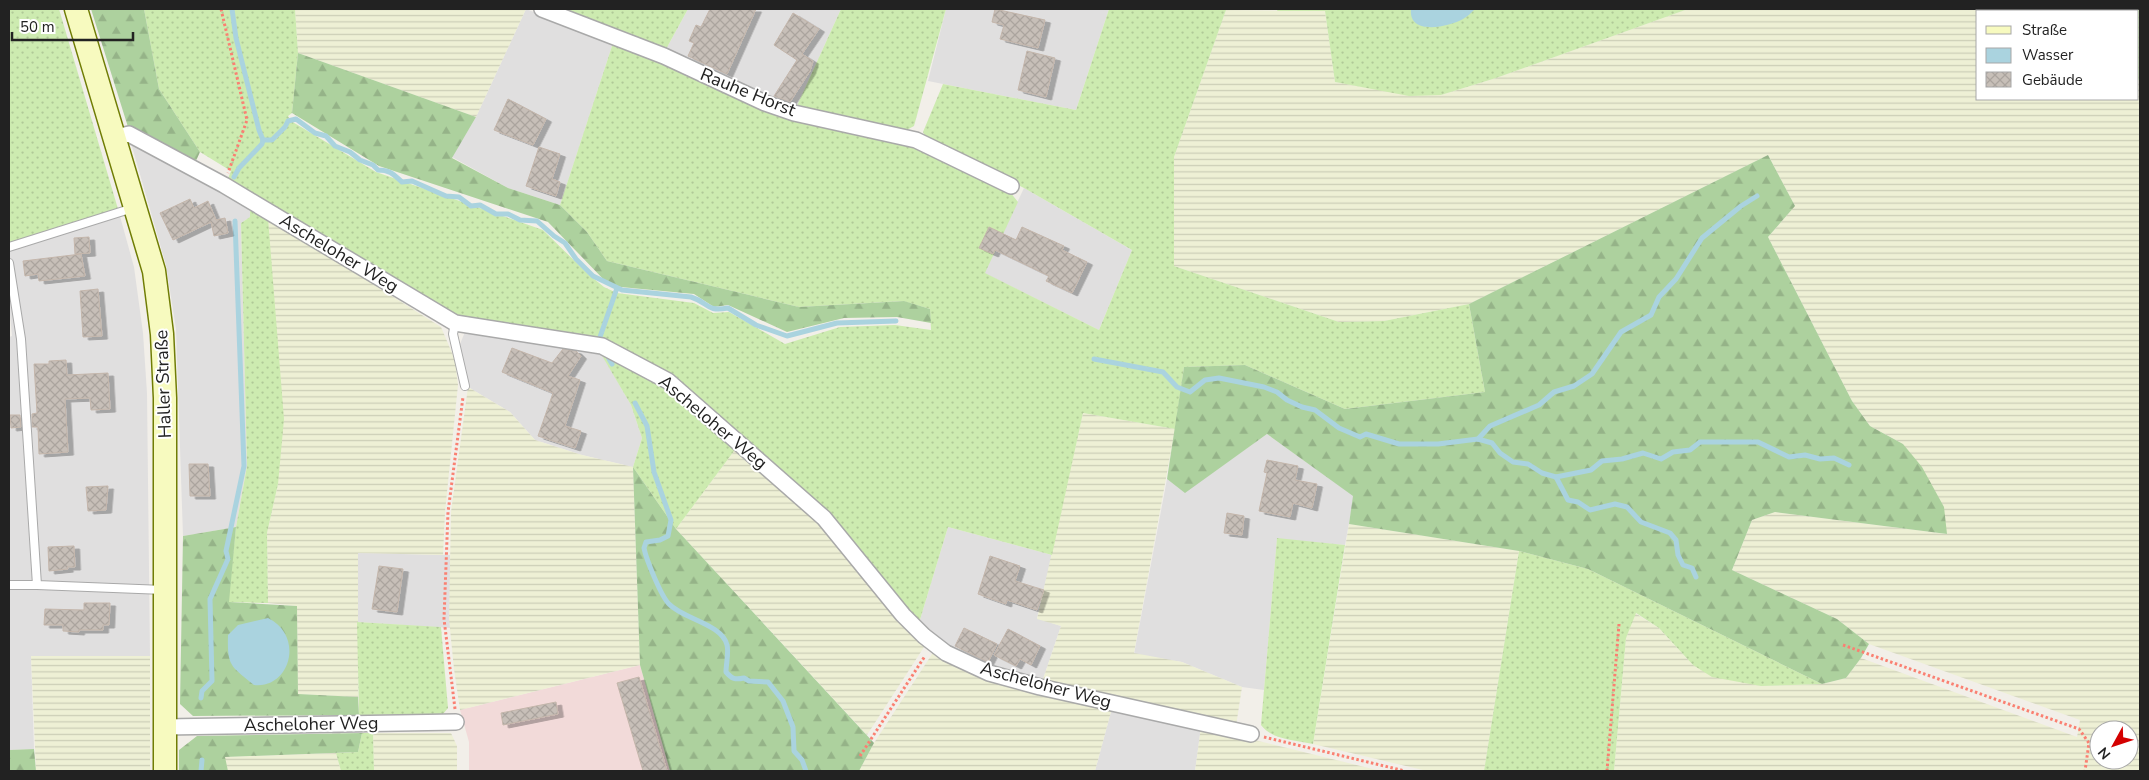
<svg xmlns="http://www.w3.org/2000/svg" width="2149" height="780" font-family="'Nunito Sans',sans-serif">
  <defs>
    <pattern id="farmland-rules" width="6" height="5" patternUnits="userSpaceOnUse" patternTransform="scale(1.25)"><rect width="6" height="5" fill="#eef0d5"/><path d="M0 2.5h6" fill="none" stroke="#ccceb7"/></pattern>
    <pattern id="grass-dots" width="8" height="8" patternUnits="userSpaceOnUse" patternTransform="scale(1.25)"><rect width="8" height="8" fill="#cdebb0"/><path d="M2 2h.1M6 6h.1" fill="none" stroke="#b0c997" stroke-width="1.8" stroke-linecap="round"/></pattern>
    <pattern id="forest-firs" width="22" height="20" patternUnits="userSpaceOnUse" patternTransform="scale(1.25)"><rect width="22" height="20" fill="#add19e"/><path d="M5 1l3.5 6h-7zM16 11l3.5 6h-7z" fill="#95b388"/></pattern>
    <pattern id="building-cross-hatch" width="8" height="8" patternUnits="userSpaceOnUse" patternTransform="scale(1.25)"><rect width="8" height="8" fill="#c7bfb8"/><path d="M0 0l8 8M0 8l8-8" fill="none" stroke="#aba49e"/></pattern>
    <filter id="shadow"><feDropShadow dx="5.5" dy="3" stdDeviation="0" flood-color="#0004"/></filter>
  </defs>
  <rect width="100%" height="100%" fill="#f2efe9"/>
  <g fill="#e0dfdf">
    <path d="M526,9L613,43L560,205L508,188L452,157L476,117Z"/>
    <path d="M688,9H841L795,110L665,51Z"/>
    <path d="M946,9H1109L1076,110L928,81Z"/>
    <path d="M131,143L250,207V217L241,223L247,466L236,527L183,536L176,329L166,265Z"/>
    <path d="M1024,188L1132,250L1099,330L984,273Z"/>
    <path d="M118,209L134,267L143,333L147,393L150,656H31L34,749L9,750V337L12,336L9,304V244Z"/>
    <path d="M465,332L567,344L601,353L631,405L642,438L633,467L582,455L535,440L510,412L468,387L460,344Z"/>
    <path d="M1267,434L1354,496L1345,545L1277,539L1264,690L1242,687L1182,662L1134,654L1167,479L1185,492Z"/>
    <path d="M948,527L1052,555L1037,618L1061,626L1042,682L991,668L947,647L919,623Z"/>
    <path d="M358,553L450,555V628L357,622Z"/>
    <path d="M1112,708L1201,727L1195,771H1095Z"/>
  </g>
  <path fill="#f2dad9" d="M640,665L670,771H469V742L460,710Z"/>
  <g fill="url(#farmland-rules)" fill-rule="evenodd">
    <path d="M295,9H526L476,117L298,53Z"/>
    <path d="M1688,9H2095L2096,11H1978V99H2138V79L2140,83V771H1614L1626,638L1635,613L1659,628L1693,665L1761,686L1822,684L1846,678L1861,658L2077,737L2080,720L1869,644L1837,619L1732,570L1752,520L1775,512L1947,534L1903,444L1870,426L1852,401L1768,237L1795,206L1768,155L1469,304L1384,321L1339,322L1174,266V157L1226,10L1325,11L1335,82L1370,88L1441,95L1496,78ZM2099,730H2129V760H2099Z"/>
    <path d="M268,218L441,327L455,360L458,385L445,512L443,555L358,553V697L298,694L297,606L268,603L267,533L278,484Z"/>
    <path d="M468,387L510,412L535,440L582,455L633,467L640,665L460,710L454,669L449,619L451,512Z"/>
    <path d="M1083,413L1175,429L1134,653L1182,662L1242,687L1236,726L1042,682L1061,626L1037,619Z"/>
    <path d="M737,447L834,533L926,644L867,735L676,529Z"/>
    <path d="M1349,524L1519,551L1484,771H1427L1313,744Z"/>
    <path d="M934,651L1112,708L1095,771H859L874,743Z"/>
    <path d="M31,656H150V771H36Z"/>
    <path d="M1201,727L1381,771H1195Z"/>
    <path d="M373,733H451L457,746V771H374Z"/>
    <path d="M336,753L341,771H228L224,757Z"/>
  </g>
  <g fill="url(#grass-dots)">
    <path d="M9,9H59L118,209L9,244Z"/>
    <path d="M144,9H295L298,53L292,113L288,116L291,121L376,172L543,230L588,274L604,287L617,293L694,303L713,313L729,312L785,344L840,327L895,325L931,330L930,309L903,301L799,307L607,261L587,232L560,205L613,43L791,118L931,152L1010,192L1018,202L985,273L1099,330L1132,250L1024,188L927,139L923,132L943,84L1076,110L1109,9L1226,10L1174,157V266L1339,322L1384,321L1469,304L1485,392L1345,409L1245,365L1184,367L1175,429L1083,413L1052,555L948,527L919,623L833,520L606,341L473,321L438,307L227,181L231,171L200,152L159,89Z"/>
    <path d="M557,9H688L665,51Z"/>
    <path d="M841,9H946L914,126L903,132L795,110Z"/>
    <path d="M1278,9H1688L1496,78L1441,95L1409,96L1335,82L1325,11H1277Z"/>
    <path d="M2095,9H2140V83L2138,79V11H2096Z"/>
    <path d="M250,207L268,218L284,419L278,484L267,533L268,603L228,602L236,527L247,466L241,223L250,217Z"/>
    <path d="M601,354L665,387L737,447L676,529L633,467L642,438L631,405Z"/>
    <path d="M1277,538L1345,545L1313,744C1295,740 1272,740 1261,725Z"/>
    <path d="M1519,551L1588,569L1822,684L1761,686L1712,677L1693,665L1659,628L1636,613L1626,638L1614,771H1484Z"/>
    <path d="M357,622L441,627L448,708L443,714L359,715Z"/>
    <path d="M362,733H373L374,771H341L336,753L358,752Z"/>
  </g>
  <g fill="url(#forest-firs)">
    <path d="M91,9H144L159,89L200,152L195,163L128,127Z"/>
    <path d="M298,53L476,117L452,158L508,188L560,205L587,232L607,261L799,307L904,301L930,309L931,323L897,317L844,318L787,332L728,305L714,307L694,294L621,287L607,283L548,222L379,166L292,113Z"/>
    <path d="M1768,155L1795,206L1768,237L1852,401L1870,426L1903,444L1922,467L1944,507L1947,534L1775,512L1752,520L1732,570L1837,619L1869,644L1861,658L1846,678L1822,684L1588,569L1519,551L1349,524L1353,496L1267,434L1185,493L1167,479L1184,367L1245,365L1345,409L1485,392L1469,304Z"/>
    <path d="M633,467L676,529L874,743L859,771H670L640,665Z"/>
    <path d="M236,527L229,602L297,606L298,694L358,697L359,715L193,716L180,704L183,536Z"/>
    <path d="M362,733L358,752L225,757L228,771H179V750L197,736Z"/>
    <path d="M34,749L36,771H9V750Z"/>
  </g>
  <g fill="#aad3df">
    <path d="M1411,9H1475C1472,12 1467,17 1463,19C1449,27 1408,36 1411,9Z"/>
    <path d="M268,618C305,636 290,689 254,685C231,666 227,667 228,635L238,625Z"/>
  </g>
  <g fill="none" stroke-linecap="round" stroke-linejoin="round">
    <g stroke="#aad3df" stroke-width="5">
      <path d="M232,9L236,38L259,130L263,140H272L285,127L288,121L296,119L315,133L326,136L335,146L350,152L360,160L373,165L378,170C391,170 394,175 402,182L412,181L446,196L459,197L471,206L480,205L496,214H508L520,220L537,221L554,236L565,243L576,259L593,276L622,290L691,297C710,303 705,312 728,308L756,325L787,336L837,323L896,321"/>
      <path d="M234,177L239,168L262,144L263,140"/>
      <path d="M600,337L617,288"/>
      <path d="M609,359L612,364"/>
      <path d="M1094,359L1163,372L1177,387L1190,392L1205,380L1219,378L1264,387L1277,392L1287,400L1302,407L1315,410L1339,428L1360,437L1366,434L1399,444H1438L1478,439L1492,443L1500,453L1513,462L1528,464L1542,473L1556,477L1591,470L1602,461L1622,459L1643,453L1661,459L1673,452L1690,450L1700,442H1758L1789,457L1805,455L1820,459L1834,458L1849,465"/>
      <path d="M635,403L647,426L654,472L671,520L668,536L660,540L646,542L644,548C646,559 661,596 669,604C683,619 722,624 727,645C729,652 726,664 726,672C732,679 735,680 744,678L749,681L768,682L783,701L793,727L794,751L802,760L806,771"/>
      <path d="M1478,439L1490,426L1539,405L1554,392L1574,386L1592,374L1621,332L1651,315L1659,297L1676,279L1702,238L1741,206L1757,196"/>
      <path d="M1556,477L1568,500L1578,502L1590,510L1615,504L1627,507L1641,522L1670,533L1676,540L1678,555L1683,565L1692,568L1696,577"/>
      <path d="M201,698L202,691L212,681L210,599L228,559L226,551L244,466L235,221"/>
      <path d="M201,771L202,760"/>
    </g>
  </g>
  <g fill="url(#building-cross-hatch)" stroke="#c4b6ab" filter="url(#shadow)">
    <path d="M710,9H756L727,74L688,56L694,43L689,41L696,25L701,27Z"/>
    <path d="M995,9L1045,20L1038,48L1000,39L1004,25L992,22Z"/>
    <path d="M793,13L819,29L802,54L813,61L810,71L790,102L774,96L797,60L774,45Z"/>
    <path d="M1027,51L1055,58L1046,97L1018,90Z"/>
    <path d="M508,99L546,119L533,145L494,130Z"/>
    <path d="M539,147L560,154L552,179L560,182L556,196L526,186Z"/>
    <path d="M190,199L194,208L208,201L216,220L225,218L228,233L214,236L211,222L173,240L160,213Z"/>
    <path d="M989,227L1016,240L1022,227L1064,246L1062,250L1087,262L1072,293L1046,281L1049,276L995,250L993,254L979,248Z"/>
    <path d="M89,237L90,253L75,254L74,238Z"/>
    <path d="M81,254L85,276L39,281L38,274L25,276L23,261Z"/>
    <path d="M98,289L102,336L83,337L80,291Z"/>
    <path d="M512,348L552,363L563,349L576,351L581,356L568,376L580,380L565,426L581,431L575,448L538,436L553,393L502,372Z"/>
    <path d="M66,360L67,375L108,373L110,409L91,410L90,398L65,399L68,452L39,454L38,427H32V414L37,413L34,364H49V361Z"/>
    <path d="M10,415H20L21,427L11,428Z"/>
    <path d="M1267,460L1298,466L1295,480L1317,484L1312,508L1293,503L1290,517L1259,511L1267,473L1264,472Z"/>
    <path d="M189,464H208L210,496H190Z"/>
    <path d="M108,486L106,510L88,511L86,487Z"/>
    <path d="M1227,513L1244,516L1242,535L1224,533Z"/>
    <path d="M74,546L75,567H67L68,569L49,571L48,547Z"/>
    <path d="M990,556L1020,566L1015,581L1044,590L1037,610L1007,600L1006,604L978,594Z"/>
    <path d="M379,566L403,569L397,612L372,609Z"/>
    <path d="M84,603H110L109,625H103V630H79V632L63,631V625H44L45,609L84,610Z"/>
    <path d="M964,628L997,644L988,662L955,646Z"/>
    <path d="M1008,629L1040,646L1031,665L1020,659L1016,666L994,655Z"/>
    <path d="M639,677L667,771H643L617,683Z"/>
    <path d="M556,702L558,714L503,725L501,713Z"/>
  </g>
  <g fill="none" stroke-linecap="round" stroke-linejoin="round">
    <g stroke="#a9a9a9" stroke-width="10">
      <g id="lane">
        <path d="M9,247L133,208"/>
        <path d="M9,263L21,339L37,585L164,590"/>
        <path d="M455,323L453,334L465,386"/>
        <path d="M9,585H37"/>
      </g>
    </g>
    <g stroke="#a9a9a9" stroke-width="18">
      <g id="street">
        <path d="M542,9L664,56L765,103L794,113L916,140L1011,186"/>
        <path d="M115,137L129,134L224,185L455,323L602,346L668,381L824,518L903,615L924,636L946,653L989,673L1040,687L1251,734"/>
        <path d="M165,727L456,722"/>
      </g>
    </g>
    <g stroke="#707d05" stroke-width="25">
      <path id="secondary" d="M76,9L154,271L162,334L165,398V771"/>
    </g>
    <g stroke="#fa8072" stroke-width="3" stroke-dasharray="2.5 2.5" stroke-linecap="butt">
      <path d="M221,9L247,120L228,173"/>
      <path d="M1843,645L2079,729L2089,743L2085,771"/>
      <path d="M455,709L444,619L448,512L463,397"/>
      <path d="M1264,737L1405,771"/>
      <path d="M860,756L925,656"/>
      <path d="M1607,771L1619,624"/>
    </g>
    <use href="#lane" stroke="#fff" stroke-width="8"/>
    <use href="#street" stroke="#fff" stroke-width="15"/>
    <use href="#secondary" stroke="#f7fabf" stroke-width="22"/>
  </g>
  <g text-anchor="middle" stroke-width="4" stroke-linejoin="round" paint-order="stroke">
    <g font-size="18" fill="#222" stroke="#fff">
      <text transform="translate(748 92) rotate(22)" y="6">Rauhe Horst</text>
      <text transform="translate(339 253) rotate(31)" y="6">Ascheloher Weg</text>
      <text transform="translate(163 384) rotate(-92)" y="6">Haller Straße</text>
      <text transform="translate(713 422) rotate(40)" y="6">Ascheloher Weg</text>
      <text transform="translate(1046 685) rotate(15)" y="6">Ascheloher Weg</text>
      <text transform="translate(311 724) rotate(-1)" y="6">Ascheloher Weg</text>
    </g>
  </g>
  <rect width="2149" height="780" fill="none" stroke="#222222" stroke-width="20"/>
  <rect x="1976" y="10" width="162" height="90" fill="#ffffff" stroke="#a7a7a7"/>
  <rect x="1986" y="26" width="25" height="8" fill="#f7fabf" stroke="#a7a7a7"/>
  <text x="2022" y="35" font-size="15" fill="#222222">Straße</text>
  <rect x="1986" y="48" width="25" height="15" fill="#aad3df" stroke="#a7a7a7"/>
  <text x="2022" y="60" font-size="15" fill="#222222">Wasser</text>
  <rect x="1986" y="72" width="25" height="15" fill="url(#building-cross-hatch)" stroke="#a7a7a7"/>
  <text x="2022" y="85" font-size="15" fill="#222222">Gebäude</text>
  <g transform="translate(2114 745) rotate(230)"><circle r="24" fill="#ffffff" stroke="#a7a7a7"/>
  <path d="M0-4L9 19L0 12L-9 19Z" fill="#d40000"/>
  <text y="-8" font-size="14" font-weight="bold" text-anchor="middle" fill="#222222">N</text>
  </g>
  <path d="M12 32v8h121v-8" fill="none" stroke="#222222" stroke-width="2.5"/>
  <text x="20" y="32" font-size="15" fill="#222222" stroke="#ffffff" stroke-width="4" paint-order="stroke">50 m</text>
</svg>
